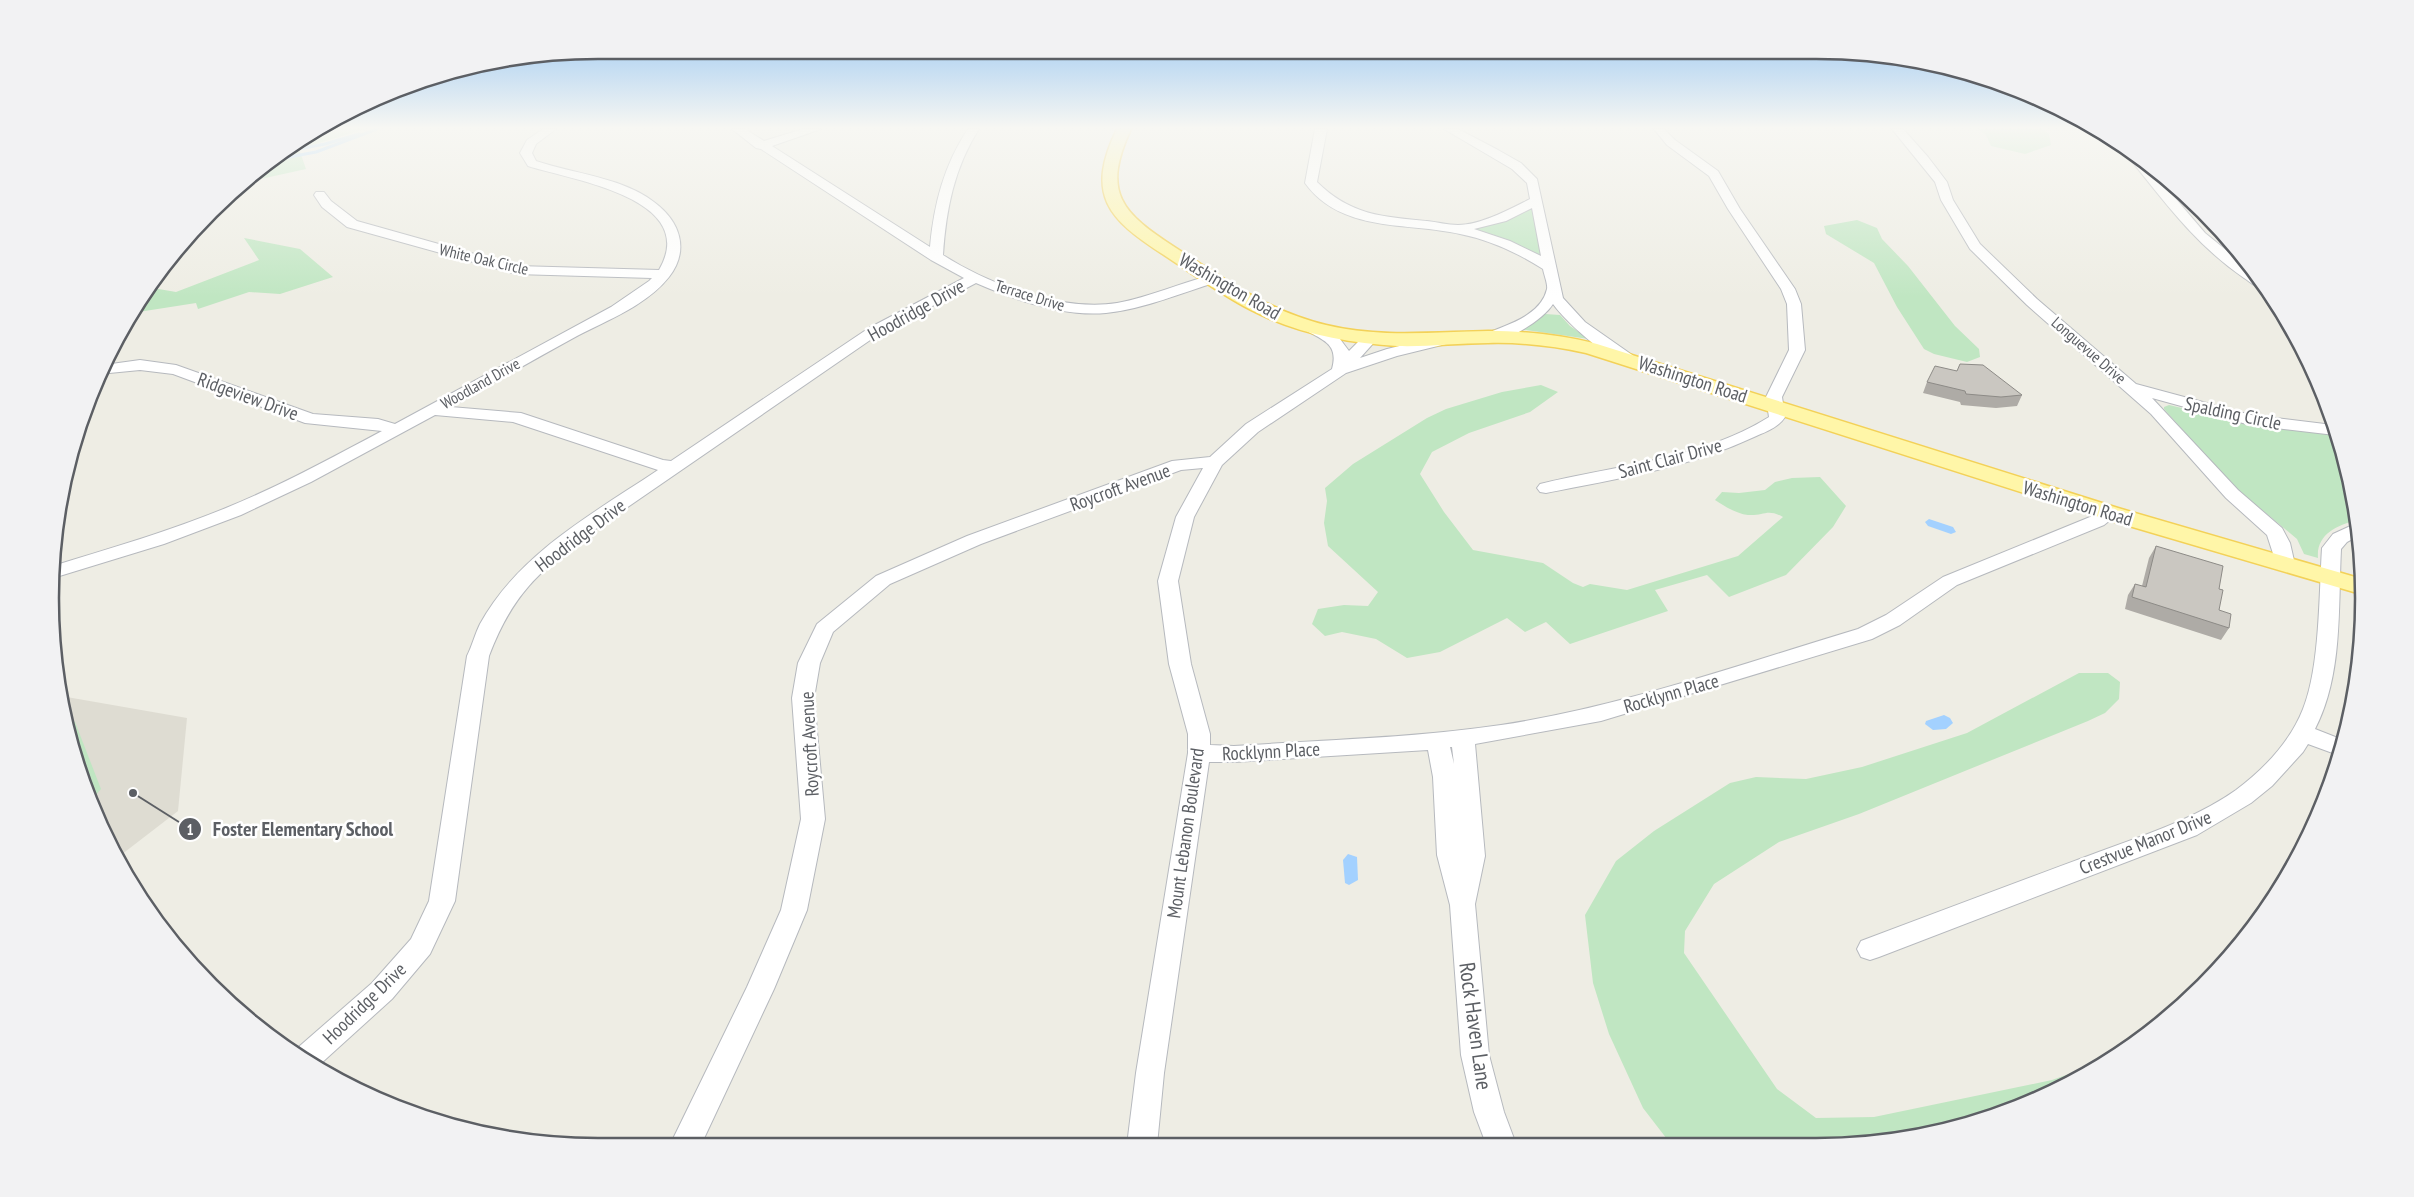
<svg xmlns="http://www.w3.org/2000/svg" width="2414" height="1197" font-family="'PT Sans Narrow',sans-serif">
  <rect width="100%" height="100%" fill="#eeede4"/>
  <path fill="#dedcd2" d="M61,696L187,718L178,811L117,858L107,841L79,775Z"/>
  <g fill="#c0e6c2">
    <path d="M316,129H365L299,149L306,169L243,183L264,164Z"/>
    <path d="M1978,129H2043L2049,134L2051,145L2025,154L1991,146L1986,135Z"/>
    <path d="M1533,207L1541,256L1504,239L1466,228Z"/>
    <path d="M1857,220L1877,228L1882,239L1908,266L1955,326L1979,349L1980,357L1967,362L1934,354L1924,349L1897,307L1874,263L1826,234L1824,226Z"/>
    <path d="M244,238L300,249L333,277L280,294L249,292L198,309L196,303L132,313L147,287L176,292L259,260Z"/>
    <path d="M1545,314L1560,315L1570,326L1589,339L1519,329Z"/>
    <path d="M1541,385L1558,392L1530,412L1469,433L1432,452L1420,474L1444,512L1473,550L1543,563L1573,583L1583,587L1590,584L1627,590L1738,556L1783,517C1767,508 1764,516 1748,515C1737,514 1724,506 1715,500L1722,492L1739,493L1765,490L1775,482L1792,478L1820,477L1846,506L1833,527L1786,575L1729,597L1707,575L1655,590L1668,611L1570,644L1546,622L1525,632L1507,618L1440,652L1407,658L1376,639L1342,632L1325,636L1312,624L1318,609L1344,605L1368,606L1378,592L1328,546L1324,523L1327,501L1325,488L1353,464L1427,418L1446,409L1502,392Z"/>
    <path d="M2169,405L2251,424L2336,435L2354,492L2356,520C2337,526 2316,534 2318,558L2304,554L2297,539L2231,484L2164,409V407Z"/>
    <path d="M2079,673H2108L2120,682L2119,699L2105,713L2088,721L1859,814L1779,842L1714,884L1685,931L1684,953L1777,1089L1816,1118L1874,1117L2052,1080L2097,1064L2026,1105L1887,1142L1670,1143L1643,1108L1609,1034L1593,983L1585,915L1616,861L1654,831L1730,783L1756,777L1806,779L1862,767L1967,733Z"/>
    <path d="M66,719L75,722L101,789L90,802L79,775Z"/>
  </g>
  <g fill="#a3d1ff">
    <path d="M1929,519L1953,527L1956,532L1951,534L1928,526L1925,522Z"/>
    <path d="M1944,715L1950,718L1953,723L1946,729L1933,730L1925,724L1926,721Z"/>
    <path d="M1348,854L1357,857L1358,880L1349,885L1345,883L1343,860Z"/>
  </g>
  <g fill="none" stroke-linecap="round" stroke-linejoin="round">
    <g stroke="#a3d1ff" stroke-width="3">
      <path d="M282,152L325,144L359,134"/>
      <path d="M267,161L316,152L377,129"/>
    </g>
    <g stroke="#b6b9be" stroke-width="2">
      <g id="minor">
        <path d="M543,129H556L536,144L532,153L536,161C575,174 621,177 654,202C680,221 690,250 669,277C647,305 608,320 577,336C535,359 493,383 451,407L521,413L663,460L671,461L869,328L964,278L931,260L761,149L756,148L732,129H745L764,141L803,129H821L772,146L930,247C934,204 944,165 968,129H979C954,168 946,210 943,255C988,284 1062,312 1117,303C1150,297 1180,283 1212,275L1219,279L1217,282C1181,293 1144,309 1106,313C1063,317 1015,300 976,283L879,334L590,533C539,571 512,595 489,656L455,901L430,954L392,999L317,1067L294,1054V1051L372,983L411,939L429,901L467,656C472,646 475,634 480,624C519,553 594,513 658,470L513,422L435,415L311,482L241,515L164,544L53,578V566C111,548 170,531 226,508C280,486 331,458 382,431L305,423L173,374L140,370L99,374L104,365L140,360L176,365L313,414L378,419L395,424L611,307L649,281L652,278L516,274L347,227L322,207L314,195L316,192H324L331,201L357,221L517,266L659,270C701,198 571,180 528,166L520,153L527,140Z"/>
        <path d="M1315,129H1327L1317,182C1350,215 1383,217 1427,221C1437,222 1448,225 1458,225C1481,225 1510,209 1530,199L1527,183L1512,169L1444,129H1458L1498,150L1521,163L1537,179L1563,298L1585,322L1635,357L1638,360L1635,363C1615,368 1565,321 1553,304C1543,320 1504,345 1485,340L1482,337L1485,334C1506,325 1541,316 1547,289C1548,284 1544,275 1543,269C1518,253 1490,240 1460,234C1407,222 1341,233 1305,183ZM1532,208L1541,256L1510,241L1474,229L1506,221Z"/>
        <path d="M1654,129H1664L1675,140L1718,171L1740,209L1795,289L1801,304L1805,350L1782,397L1785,417C1778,428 1765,432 1754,437C1688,468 1616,479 1546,493L1540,492L1537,488L1540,484C1616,465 1700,460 1769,417L1766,397L1789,350L1787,304L1781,289L1728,209L1709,176L1667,145Z"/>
        <path d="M1892,129H1903L1928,157L1947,182L1953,200L1980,244L2037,299L2136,384L2251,415L2333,425L2335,435L2250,425L2152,398L2238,490L2282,528L2290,543L2295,565L2292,569L2285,571L2278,569L2267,535L2226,498L2151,414L2027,305L1970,249L1941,200L1935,182Z"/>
        <path d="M2122,145L2146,164L2205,233L2253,272L2268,289C2259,291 2252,283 2244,278C2193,243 2161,197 2122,149Z"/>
        <path d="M1310,323L1337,335L1349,351L1365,335H1375L1378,338L1360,358L1387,349L1445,335L1453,340L1450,343L1397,356L1346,373L1258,432L1222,465L1194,517L1178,581L1191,664L1210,734V745L1234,746C1323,740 1413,738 1501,725C1621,707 1741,664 1858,629L1886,615L1943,577L2090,517C2099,512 2106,506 2117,509L2119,513L2104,525L1957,585L1900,625L1872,639L1601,721L1475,744L1485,856L1475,904L1489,1055L1504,1112L1516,1144H1486L1474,1112L1461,1055L1450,905L1437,855L1433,777L1428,750L1234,762H1209L1164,1073L1157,1145H1127L1136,1073L1188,753V734L1169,664L1158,581L1176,517L1203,468L1181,470L981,544L890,584L833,632L820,663L814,698L825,819L807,910L774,989L700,1147H669L747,987L781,910L801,819L792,698L798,663L817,624L876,576L967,536L1172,461L1210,457L1246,424L1332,369C1339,344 1323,340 1305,330L1303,327L1305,324ZM1450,747H1452L1454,764Z"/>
        <path d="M2357,523L2358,536L2347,542L2341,549C2338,608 2343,675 2315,729L2343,740L2338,755L2308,744L2303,752L2272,786L2251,803L2197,835L1879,957L1870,960L1861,957L1857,949L1861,941C1936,913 2012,884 2088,856C2138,837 2192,821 2236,790C2264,769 2290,742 2303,709C2320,667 2319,595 2322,548L2333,534Z"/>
      </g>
    </g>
    <g stroke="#f3d158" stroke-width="3">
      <path id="major" d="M1117,129H1131C1101,193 1122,213 1176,248C1224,279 1270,312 1326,325C1380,338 1433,332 1488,331C1524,331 1562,335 1597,344L2118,508L2362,579L2364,595L2102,518L1586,353C1554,346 1521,342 1488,343C1458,343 1427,347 1397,346C1347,343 1295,333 1251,310C1220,294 1193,274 1164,255C1108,219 1085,195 1117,129Z"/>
    </g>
    <use href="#minor" fill="#fff" fill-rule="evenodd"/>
    <use href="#major" fill="#fff6a8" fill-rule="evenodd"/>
  </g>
  <g fill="#aeaba6">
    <path d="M1957,371L2022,395L2017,406L1996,408L1961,405L1960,402L1923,393L1927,382Z"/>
    <path d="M2156,546L2219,589V610L2229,628L2221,640L2125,609L2128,595L2135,584L2142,586L2149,558Z"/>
  </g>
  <g fill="#cac7c1" stroke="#8d8b87">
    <path d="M1960,364L1983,365L2022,395L2001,397L1966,394L1965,391L1927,382L1935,366L1957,371Z"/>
    <path d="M2156,546L2223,566L2219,589L2223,590L2219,610L2231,614L2229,628L2132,597L2135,584L2146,587Z"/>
  </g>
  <linearGradient id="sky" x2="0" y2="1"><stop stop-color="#8cc0f1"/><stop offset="0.43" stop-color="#f7f7f3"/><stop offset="1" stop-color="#f7f7f3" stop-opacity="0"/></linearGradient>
  <rect width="2414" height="297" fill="url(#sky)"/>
  <g text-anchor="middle" stroke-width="5" stroke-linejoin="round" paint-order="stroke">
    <g font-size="16" fill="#5c5f64" stroke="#fff">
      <text transform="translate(484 259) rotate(13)" y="6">White Oak Circle</text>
      <text transform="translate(1030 295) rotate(17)" y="6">Terrace Drive</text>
      <text transform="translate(2089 350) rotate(41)" y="6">Longuevue Drive</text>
      <text transform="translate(480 383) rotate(-29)" y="6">Woodland Drive</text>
    </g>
    <g font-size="19" fill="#5c5f64" stroke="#fff">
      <text transform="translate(1230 286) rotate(30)" y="7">Washington Road</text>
      <text transform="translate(916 310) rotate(-29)" y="7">Hoodridge Drive</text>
      <text transform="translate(1693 379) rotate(18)" y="7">Washington Road</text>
      <text transform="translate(248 396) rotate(20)" y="7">Ridgeview Drive</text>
      <text transform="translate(2233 413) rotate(12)" y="7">Spalding Circle</text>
      <text transform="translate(1670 458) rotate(-15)" y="7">Saint Clair Drive</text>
      <text transform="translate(1120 487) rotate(-20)" y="7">Roycroft Avenue</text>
      <text transform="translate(2078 503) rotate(17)" y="7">Washington Road</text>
      <text transform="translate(580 535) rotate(-37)" y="7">Hoodridge Drive</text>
      <text transform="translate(1671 693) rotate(-16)" y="7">Rocklynn Place</text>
      <text transform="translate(809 744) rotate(-93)" y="7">Roycroft Avenue</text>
      <text transform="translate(1271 751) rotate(-3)" y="7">Rocklynn Place</text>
      <text transform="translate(1185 833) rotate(-82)" y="7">Mount Lebanon Boulevard</text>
      <text transform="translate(2145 842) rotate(-22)" y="7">Crestvue Manor Drive</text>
      <text transform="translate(364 1003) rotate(-44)" y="7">Hoodridge Drive</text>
    </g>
    <g font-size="22" fill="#5c5f64" stroke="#fff">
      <text transform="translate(1476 1026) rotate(82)" y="8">Rock Haven Lane</text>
    </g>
  </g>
  <path d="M0 0H2414V1197H0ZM598 59H1816A539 539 0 0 1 2355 598V599A539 539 0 0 1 1816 1138H598A539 539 0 0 1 59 599V598A539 539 0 0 1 598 59Z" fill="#f2f2f3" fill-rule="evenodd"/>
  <path fill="none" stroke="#5c5f64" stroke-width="2.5" d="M598 59H1816A539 539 0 0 1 2355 598V599A539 539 0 0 1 1816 1138H598A539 539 0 0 1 59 599V598A539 539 0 0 1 598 59Z"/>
  <path fill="none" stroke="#5c5f64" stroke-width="2" d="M133 793L190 829"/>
  <g fill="#5c5f64" stroke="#fff" stroke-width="2">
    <circle cx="133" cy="793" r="5"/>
    <circle cx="190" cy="829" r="12"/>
  </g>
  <g font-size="15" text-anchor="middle" font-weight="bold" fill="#fff">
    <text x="190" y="835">1</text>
  </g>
  <g font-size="20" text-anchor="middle" font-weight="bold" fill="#5c5f64" stroke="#fff" stroke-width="5" stroke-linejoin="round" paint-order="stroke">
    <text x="303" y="836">Foster Elementary School</text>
  </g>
</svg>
